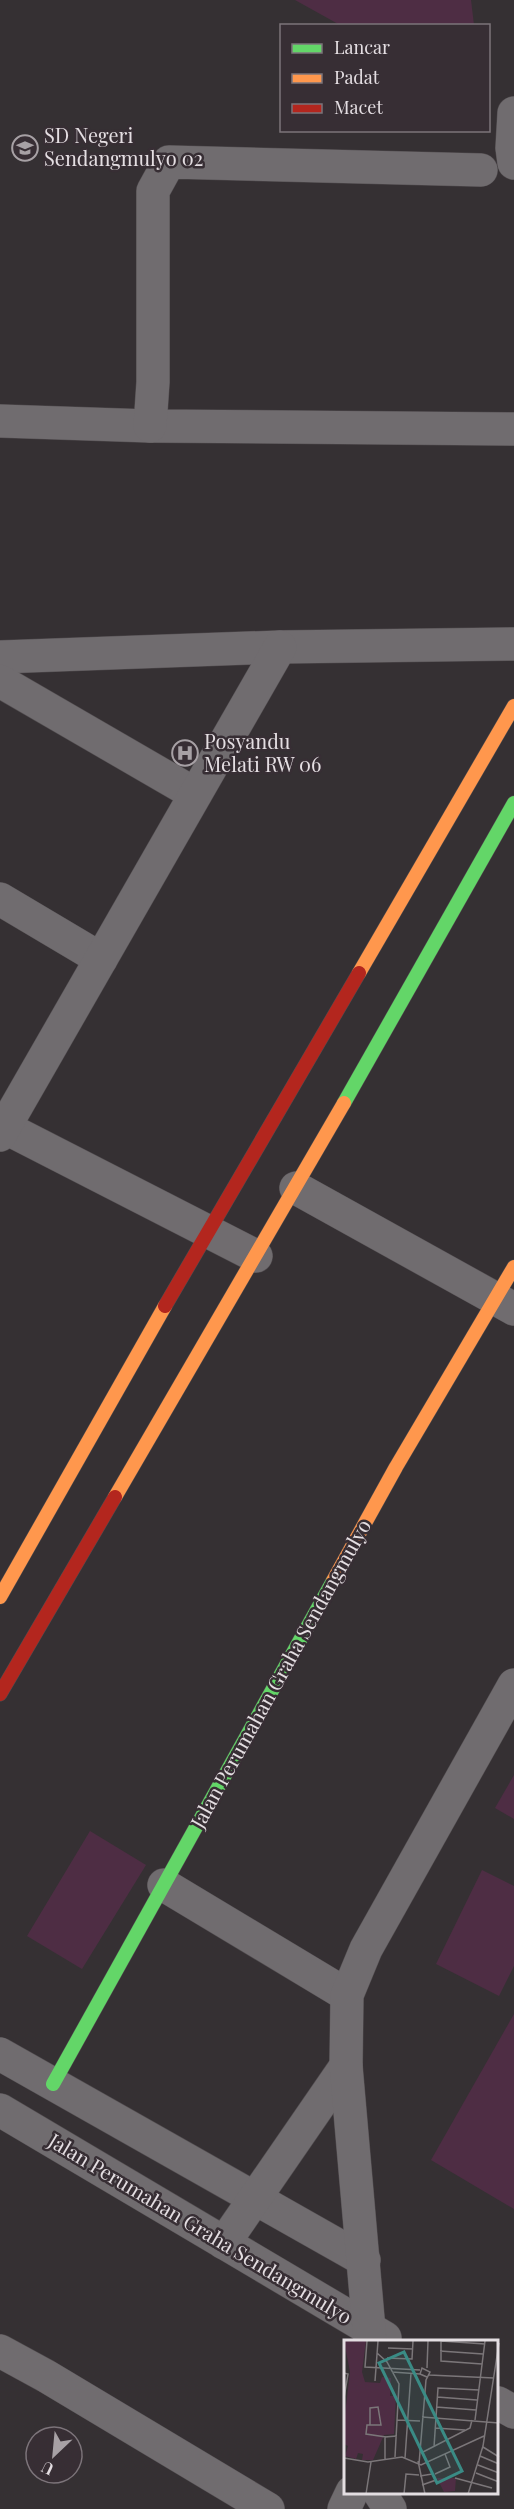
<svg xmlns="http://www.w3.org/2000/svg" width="514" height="2509" font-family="'Playfair Display',serif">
  <rect width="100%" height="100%" fill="#353033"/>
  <g fill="#4e2d44">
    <path d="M295,0H471L474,25H340Z"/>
    <path d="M514,1775V1819L495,1808Z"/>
    <path d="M90,1831L146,1865L82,1969L27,1936Z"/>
    <path d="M482,1870L514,1886V1966L499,1996L436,1964Z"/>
    <path d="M514,2014V2209L431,2160Z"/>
  </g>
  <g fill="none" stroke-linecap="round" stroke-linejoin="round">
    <g stroke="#514c4f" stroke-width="34">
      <g id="street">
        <path d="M514,113L512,148L514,163"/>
        <path d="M0,421L150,426L514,429"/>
        <path d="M150,426L153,382V191L169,162L481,170"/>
        <path d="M0,657L280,647L514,644"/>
        <path d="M0,681L195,794"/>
        <path d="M0,899L101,959"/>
        <path d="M0,1125L256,1256"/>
        <path d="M0,1135L280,647"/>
        <path d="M296,1188L514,1309"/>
        <path d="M164,1885L347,1995"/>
        <path d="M0,2054L364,2260"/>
        <path d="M0,2110L385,2338"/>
        <path d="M224,2243L346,2066"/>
        <path d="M370,2341L346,2066L347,1995L366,1949L514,1685"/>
        <path d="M0,2351L46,2376L268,2509"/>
        <path d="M498,2403L514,2412"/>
        <path d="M379,2492L390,2509"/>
        <path d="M344,2509L352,2492"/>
      </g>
    </g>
    <g stroke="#514c4f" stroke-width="15">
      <g id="fast">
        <path d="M344,1103L514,803"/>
        <path d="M53,2084L333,1581"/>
      </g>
    </g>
    <g stroke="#514c4f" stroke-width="15">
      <g id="slow">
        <path d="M359,973L514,706"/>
        <path d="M115,1497L344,1103"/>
        <path d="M333,1581L396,1467L514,1267"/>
        <path d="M0,1597L165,1306"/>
      </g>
    </g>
    <g stroke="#514c4f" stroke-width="15">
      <g id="jam">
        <path d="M165,1306L359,973"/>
        <path d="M0,1694L115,1497"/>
      </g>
    </g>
    <use href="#street" stroke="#706c6f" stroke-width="33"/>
    <use href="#fast" stroke="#63d668" stroke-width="14"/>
    <use href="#slow" stroke="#ff974d" stroke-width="14"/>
    <use href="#jam" stroke="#b3261e" stroke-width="14"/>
  </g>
  <defs>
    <g id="school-ring" transform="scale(1.35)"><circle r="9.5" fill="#372e34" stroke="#a7a1a5" stroke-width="1.5"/><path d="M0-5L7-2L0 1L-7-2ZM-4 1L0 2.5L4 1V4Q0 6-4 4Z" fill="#a7a1a5"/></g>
    <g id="hospital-ring" transform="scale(1.35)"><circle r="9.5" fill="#372e34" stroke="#a7a1a5" stroke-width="1.5"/><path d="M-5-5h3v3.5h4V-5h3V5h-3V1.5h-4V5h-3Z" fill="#a7a1a5"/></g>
  </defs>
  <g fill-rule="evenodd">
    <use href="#school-ring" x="25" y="148"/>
    <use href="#hospital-ring" x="185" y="753"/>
  </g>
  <g text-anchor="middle" stroke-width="5" stroke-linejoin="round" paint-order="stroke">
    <g font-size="20" fill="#e4dee2" stroke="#372e34" text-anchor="start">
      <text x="44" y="143">SD Negeri<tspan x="44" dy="23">Sendangmulyo 02</tspan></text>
      <text x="204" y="749">Posyandu<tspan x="204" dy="23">Melati RW 06</tspan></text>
    </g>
    <g font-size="20" fill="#e4dee2" stroke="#372e34">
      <text transform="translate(281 1674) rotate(-61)" y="7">Jalan Perumahan Graha Sendangmulyo</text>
      <text transform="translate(200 2229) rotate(31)" y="7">Jalan Perumahan Graha Sendangmulyo</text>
    </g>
  </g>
  <g transform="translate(344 2340)">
    <rect width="154" height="154" fill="#353033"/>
    <path d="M0,1H22L18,32L21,42L36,43L38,37L47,38L46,56H52L50,94L40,95L29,120H18L19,114L14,113L12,119L1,116L4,106L0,104V83L6,32ZM93,138H112L111,151L100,152Z" fill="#4e2d44"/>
    <path fill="none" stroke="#7b7679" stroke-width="1.5" d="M23,1L21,27L76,30M97,1V21L138,24M97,1L141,4M44,8L69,9M96,11L139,14M33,13L43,22L55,44L51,117M43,18L68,19L69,1M83,28L84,1M48,32L76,34M0,33L4,34L0,58M85,35L150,38M31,41L34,1M93,57L133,60M92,67L132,70M78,77L155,83M53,80L76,81M131,80L141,1M26,85V68L34,67L37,85H23L22,94L42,97M91,88L121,90M90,107L94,48L135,50M139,107L155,117M77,113L126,88L128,80M136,116L155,124M0,118L24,122L58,117L77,125L140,96M61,118L67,33M41,119V97L53,96M74,121L81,154M75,124L82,40L86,32L78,28L76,34L83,37M134,125L155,133M132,133L155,142M91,134L106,127L101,114M76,136L88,134L92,140L78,145M111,138L148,148M22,154L27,122M60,154L62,134L75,135M124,154L139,106L155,3"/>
    <path fill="#3a8b85" fill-opacity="0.15" stroke="#3a8b85" stroke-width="3" d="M60,12L118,131L93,143L35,23Z"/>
    <rect width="154" height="154" fill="none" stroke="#e4dee2" stroke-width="3"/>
  </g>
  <rect x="280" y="24" width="210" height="108" fill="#372e34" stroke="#7c747a" stroke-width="1.5"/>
  <rect x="292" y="44" width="30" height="9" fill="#63d668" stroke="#7c747a" stroke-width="1.5"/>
  <text x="334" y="54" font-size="18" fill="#e4dee2">Lancar</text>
  <rect x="292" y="74" width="30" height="9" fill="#ff974d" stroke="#7c747a" stroke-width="1.5"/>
  <text x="334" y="84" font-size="18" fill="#e4dee2">Padat</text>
  <rect x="292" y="104" width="30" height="9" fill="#b3261e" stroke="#7c747a" stroke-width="1.5"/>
  <text x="334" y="114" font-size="18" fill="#e4dee2">Macet</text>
  <g transform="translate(54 2455) rotate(206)"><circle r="28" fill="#372e34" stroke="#7c747a" stroke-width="1.5"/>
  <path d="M0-4.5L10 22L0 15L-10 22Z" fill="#a7a1a5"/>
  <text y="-9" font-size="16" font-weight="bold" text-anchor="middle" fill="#e4dee2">U</text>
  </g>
</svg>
